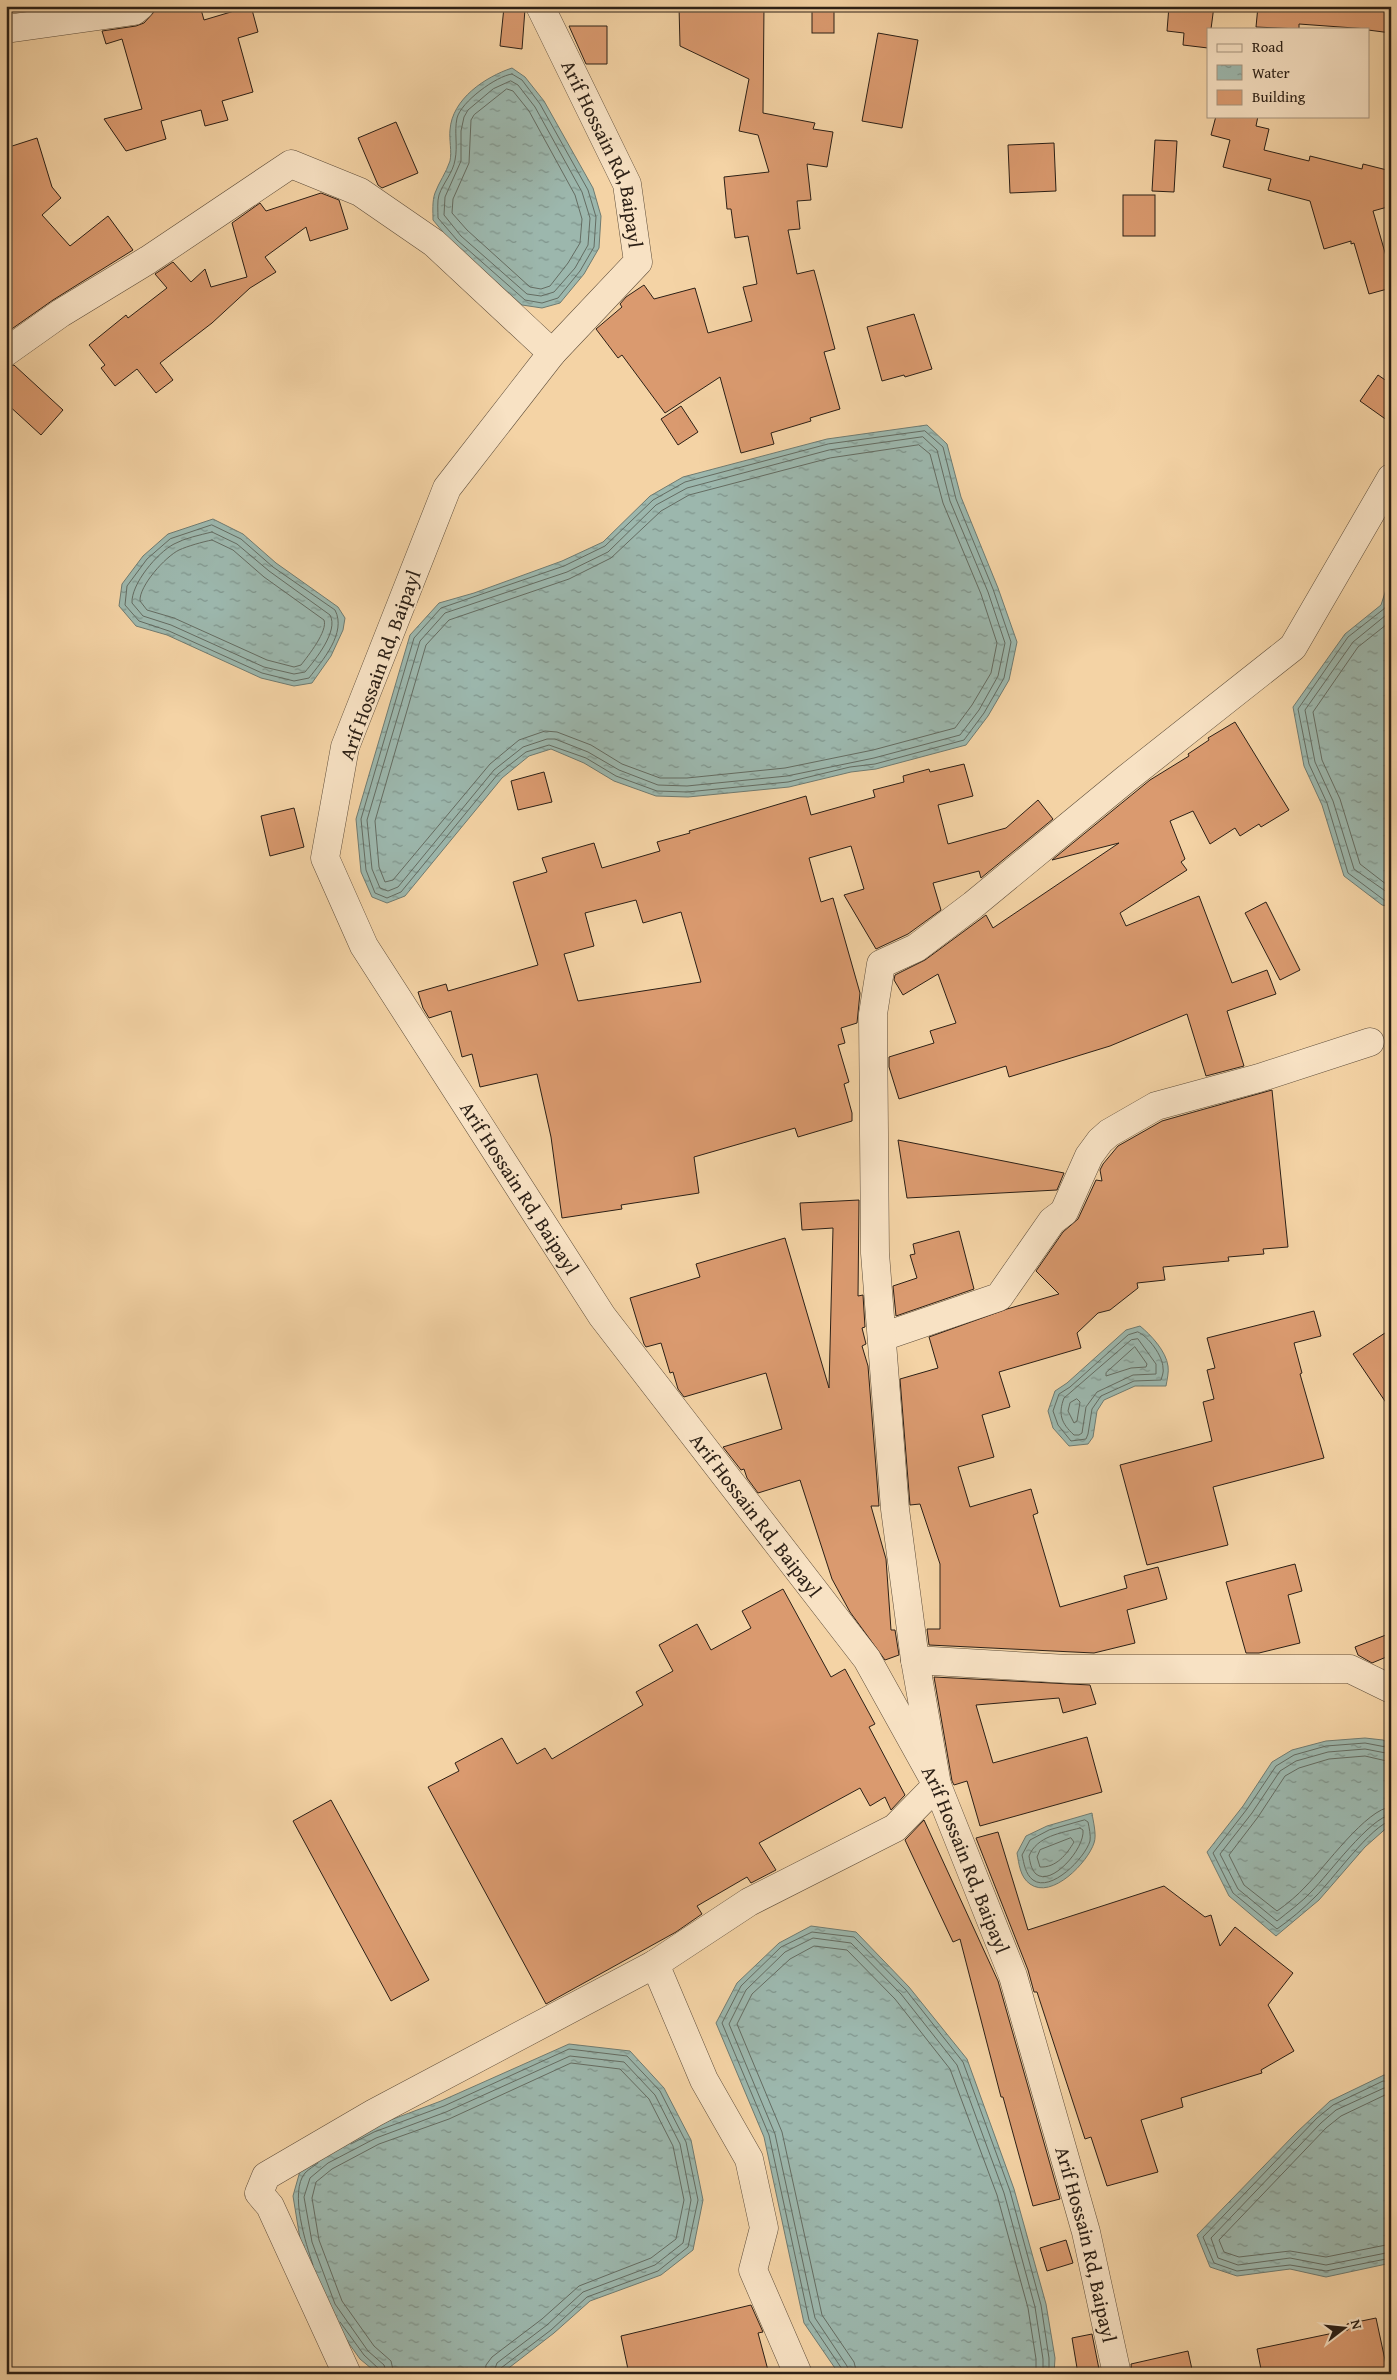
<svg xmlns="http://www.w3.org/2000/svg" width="1397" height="2380" font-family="'Gentium Book Plus',serif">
  <defs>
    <pattern id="water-ripples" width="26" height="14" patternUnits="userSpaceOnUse" patternTransform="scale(1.25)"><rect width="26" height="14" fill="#9cb7ad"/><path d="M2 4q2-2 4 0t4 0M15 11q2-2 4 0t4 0" fill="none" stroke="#7f948c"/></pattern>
  </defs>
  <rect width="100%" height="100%" fill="#f4d3a5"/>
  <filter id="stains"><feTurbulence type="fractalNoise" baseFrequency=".004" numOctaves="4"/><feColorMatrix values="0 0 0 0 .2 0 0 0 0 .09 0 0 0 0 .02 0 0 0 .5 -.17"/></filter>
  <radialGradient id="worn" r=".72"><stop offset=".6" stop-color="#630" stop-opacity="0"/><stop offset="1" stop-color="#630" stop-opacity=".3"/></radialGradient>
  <g fill="url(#water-ripples)" stroke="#6f7b71">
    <path d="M512,68L525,77L544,101L593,188L601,216L599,248L584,274L560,303L542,308L522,305L453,244L433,220C433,212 432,201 435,193C439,182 446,173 450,161C452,151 449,140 450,130C452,99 485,77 512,68Z"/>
    <path d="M927,425L947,444L961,497L998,588L1017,642L1009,680L988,716L966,745L876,769L851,772L789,787L688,797L656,796L614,781L584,763L551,749L529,756L502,778L405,896L387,903L372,897L361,872L356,819L410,635L439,603L474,593L562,561L603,542L650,496L683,477L827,439Z"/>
    <path d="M213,519L243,534L276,563L338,607L345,618L343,630L331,656L312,683L294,686L261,678L167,635L136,626L119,606L122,584L143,556L168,534Z"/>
    <path d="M1391,574V907L1382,905L1344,876L1322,805L1304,766L1293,707L1345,634L1381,605Z"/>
    <path d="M1140,1326C1151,1335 1166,1351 1168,1366C1169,1372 1167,1380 1166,1386H1135L1104,1400L1097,1411L1093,1437L1088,1444L1069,1446L1053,1428L1048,1411L1055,1391L1067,1383L1126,1330Z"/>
    <path d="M1365,1738L1383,1740L1391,1744V1824L1365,1847L1319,1900L1276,1936L1229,1896L1207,1852L1243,1806L1272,1762L1292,1750L1326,1741Z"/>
    <path d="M1092,1813C1093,1821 1097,1835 1094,1843C1088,1862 1052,1900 1030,1884C1020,1877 1019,1864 1017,1853L1026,1836L1047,1826Z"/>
    <path d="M811,1926L856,1932L909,1987L967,2059L1014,2189L1046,2304L1055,2358L1054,2374H839L804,2323L764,2137L716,2023L737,1983L779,1943Z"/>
    <path d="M569,2044L630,2051L664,2088L691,2140L703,2200L693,2250L661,2275L590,2301L554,2333L501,2374H378L360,2359L325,2310L301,2245L293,2196L300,2171L372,2127L441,2101Z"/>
    <path d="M1384,2075L1391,2077V2263L1326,2277L1290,2269L1237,2276L1210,2267L1197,2235L1296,2133L1330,2101Z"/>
  </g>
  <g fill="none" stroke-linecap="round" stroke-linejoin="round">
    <g stroke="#646c62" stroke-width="1">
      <path d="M512,74L522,80L540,104L588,190L596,217L594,247L580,271L558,298L542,303L525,300L457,240L438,218C438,211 437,201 439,195C443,183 453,173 455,160C458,146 454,132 457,118C461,102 496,76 512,74Z"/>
      <path d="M511,81L518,85L535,107L582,192L590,218L588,245L575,268L554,292L541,296L527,294L461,236L444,215L445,197L461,161V131L464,117L468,110L493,89Z"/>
      <path d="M507,89L513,91L529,111L575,195L582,219L580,243L568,263L550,286L541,289L530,287L467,230L452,213L453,199L469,163L471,120L474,115Z"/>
      <path d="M925,431L943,447L956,499L993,589L1011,642L1004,678L984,713L964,740L875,764L850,767L788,782L687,792L657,791L616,776L586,758L549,745L526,752L498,774L401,892L387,898L375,893L366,870L361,819L414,638L441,608L564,566L605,546L653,500L685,482L828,444Z"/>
      <path d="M923,437L937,450L950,501L988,592L1005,643L998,676L979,710L960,735L874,758L787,776L687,786L658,785L619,770L588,752L555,739H547L523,747L494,770L398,887L388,891L380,888L372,869L367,820L420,641L445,613L567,572L608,552L656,505L687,488L829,450Z"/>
      <path d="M919,445L930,454L943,503L981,594L997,643L991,673L972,705L955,728L873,750L785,768L687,778H660L622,764L591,745L557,732L545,731L519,740L490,764L393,880L385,882L379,867L375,821L426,645L449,620L569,579L611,558L661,511L689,495L830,458Z"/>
      <path d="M212,525L241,539L273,567L335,610C347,633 322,661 309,678L294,681L262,673L169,631L139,621L125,605L127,586L147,559L170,539Z"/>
      <path d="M212,532L237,544L269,571L330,615C339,631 315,660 305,672L294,674L264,667L171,625L143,616L132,603C131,584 157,553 174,544C185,538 200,535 212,532Z"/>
      <path d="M212,540L233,550L264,577L324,620C328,631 308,656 301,665L294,667L267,660L174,618L147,610L140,601C139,586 165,557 179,550C188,546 202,542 212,540Z"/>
      <path d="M1391,591L1385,608L1348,637L1298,709L1309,764L1327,803L1348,873L1384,900L1391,901"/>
      <path d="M1391,611L1353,642L1305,710L1315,762L1333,801L1354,869L1391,895"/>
      <path d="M1391,621L1358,647L1313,712L1322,760L1340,799L1360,864L1391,888"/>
      <path d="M1138,1332C1148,1336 1163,1356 1163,1368C1164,1372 1162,1376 1161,1380L1134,1381L1101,1396L1092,1409L1088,1434L1086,1439L1071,1441L1058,1425L1053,1411L1059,1394L1070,1387L1128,1335Z"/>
      <path d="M1138,1339L1156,1364V1374L1133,1375L1097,1392L1086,1407L1082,1433L1079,1435H1074C1061,1423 1058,1414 1064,1398L1131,1340Z"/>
      <path d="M1135,1347L1147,1364L1146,1367L1131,1368L1106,1376V1373Z"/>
      <path d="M1077,1399L1080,1402L1077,1421L1074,1423L1068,1411L1070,1403Z"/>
      <path d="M1391,1748L1365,1743L1326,1746L1294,1755L1276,1766L1247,1809L1213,1853L1233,1893L1277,1929C1290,1920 1304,1908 1315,1897C1330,1883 1373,1823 1391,1821"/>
      <path d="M1391,1754L1365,1749L1328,1752L1296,1761L1280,1771L1252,1813L1220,1854L1238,1889L1277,1921C1288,1912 1302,1902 1312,1891C1327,1876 1371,1816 1391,1815"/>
      <path d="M1391,1762L1365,1756L1329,1759L1299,1768L1285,1776L1258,1817L1229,1855L1244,1885L1277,1911C1287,1904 1298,1895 1306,1886C1324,1868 1367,1808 1391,1807"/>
      <path d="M1085,1820L1088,1822C1089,1827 1091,1836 1090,1841C1085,1858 1051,1893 1033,1880C1025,1874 1024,1863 1022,1855L1030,1840L1049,1830Z"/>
      <path d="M1080,1828L1083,1830C1085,1849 1051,1887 1036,1874C1031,1869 1030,1862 1029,1856C1037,1836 1061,1833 1080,1828Z"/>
      <path d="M1071,1838L1074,1842C1067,1854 1056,1868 1040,1867L1037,1857L1040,1850Z"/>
      <path d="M1391,2082L1383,2081L1333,2105L1317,2118L1203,2237L1214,2263L1237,2271L1290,2265L1326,2271L1391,2258"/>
      <path d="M1391,2088H1384L1336,2110L1321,2123L1211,2238L1218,2258L1238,2265L1290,2258L1326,2265L1391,2252"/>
      <path d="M1391,2096L1385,2095L1341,2116L1326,2128L1219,2240L1224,2252L1239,2257L1290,2251L1326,2257L1391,2244"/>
      <path d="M351,2144L374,2132L444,2106L569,2049L627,2056L660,2091L686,2142L698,2200L688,2247L658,2271L587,2297L551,2330L501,2368L499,2374"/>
      <path d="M313,2265C306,2244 289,2192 305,2173C309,2169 314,2166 318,2163"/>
      <path d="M340,2322L364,2355L379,2369L380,2374"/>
      <path d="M387,2374L384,2365L368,2351L335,2304L312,2242L304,2197L310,2178L328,2163L376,2138L446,2112L570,2056L624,2062L655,2095L680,2144L691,2200L683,2243L655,2265L583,2292L547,2325L497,2363L493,2374"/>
      <path d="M394,2374L391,2361L374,2346L342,2301L319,2240L312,2198L316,2182L332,2169L379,2144L449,2119L571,2063L620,2069L649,2099L673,2146L684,2200L676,2239L651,2258L579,2286L542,2319L492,2357L486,2365L485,2374"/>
      <path d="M843,2374L842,2369L809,2320L769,2135L722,2023L741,1986L781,1947L812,1932L854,1937L906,1990L963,2062L1010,2191L1041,2305L1049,2358V2374"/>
      <path d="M849,2374L847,2366L815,2318L775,2134L729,2024L746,1990L785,1952L813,1938L851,1943L901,1994L957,2065L1004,2193L1035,2307L1043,2359V2374"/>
      <path d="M857,2374L854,2362L822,2315L782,2132L737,2024L752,1994L790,1959L814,1946L847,1950L895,1999L950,2069L997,2195L1028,2308L1036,2359V2374"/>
    </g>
  </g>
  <g fill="#da9a6f" stroke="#2c2016" fill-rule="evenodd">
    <path d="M155,6H200L204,20L251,6L258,32L238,38L253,92L222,101L228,120L205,126L201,110L161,121L166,139L126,151L104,119L142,109L122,39L106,44L102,31L136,26L144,23L154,12Z"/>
    <path d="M679,6H764L763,113L815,123L813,129L833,132L827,167L807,164L811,200L797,201L800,229L788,230L797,274L814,270L835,349L824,352L840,409L810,418L811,421L771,433L774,444L741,453L720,377L665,413L622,355L618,358L596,329L622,307L620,304L626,297L644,285L654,299L695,288L708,333L752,321L743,287L757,284L748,236L735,238L731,209H727L724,177L769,172L758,135L739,131L749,79L680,46Z"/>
    <rect x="812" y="6" width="22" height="27"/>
    <path d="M1169,6H1214L1211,29H1208V48L1183,45L1184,33L1167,31Z"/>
    <path d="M1258,6H1324L1391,12V33L1368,30V29L1299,24V29L1256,27Z"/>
    <path d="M504,7L525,9L522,49L500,46Z"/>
    <path d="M569,26H607V64H586Z"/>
    <path d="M878,33L918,40L902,128L862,121Z"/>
    <path d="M1216,116H1258L1256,126L1269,129L1264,150L1309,161L1310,156L1362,169L1363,164L1391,171V206L1373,211L1386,256L1391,254V288L1369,294L1354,243L1351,244V241L1324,249L1310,201L1268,190L1271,179L1223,167L1230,140L1211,135Z"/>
    <path d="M396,122L418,173L382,188L378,185L358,138Z"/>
    <path d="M37,138L52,187L61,198L42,215L70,246L108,216L133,250L53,300L6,333V148Z"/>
    <path d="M1155,140L1177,141L1174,192L1152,191Z"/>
    <path d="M1054,143L1056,191L1010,193L1008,145Z"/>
    <path d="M321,193L339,200L348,229L310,241L306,227L265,257L276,272L250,288L212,323L160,363L173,380L156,393L137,369L115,386L101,368L105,365L89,345L126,315L128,318L167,288L155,274L173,262L191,282L205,269L211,287L247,277L232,223L260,203L266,211Z"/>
    <rect x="1123" y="195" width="32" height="41"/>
    <path d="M914,314L932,369L905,377L904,375L882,381L867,327Z"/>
    <path d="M14,365L63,410L41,435L6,403V367Z"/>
    <path d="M1378,375L1391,384V423L1360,401Z"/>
    <path d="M681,406L698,432L678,445L661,419Z"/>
    <path d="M1235,722L1289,810L1261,827L1259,824L1240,836L1235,828L1210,844L1193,811L1170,821L1185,859L1181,862L1187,870L1120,913L1126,926L1199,896L1232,983L1267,970L1276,994L1227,1011L1244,1066L1206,1076L1187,1014L1110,1046L1009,1077L1006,1066L899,1099L889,1067V1057L934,1043L930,1031L956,1023L938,974L903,995L894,980L895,975L925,960L986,915L993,928L1119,843L1052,860L1150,780L1189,756L1188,754L1209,740L1208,738Z"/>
    <path d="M964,764L973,796L938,805L948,844L1006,828L1038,800L1053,819L981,878L979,871L933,883L941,910L908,934L876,949L844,895L864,889L851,846L809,858L821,902L833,898L860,993L857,1023L841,1028L845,1043L838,1045L849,1082L844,1084L852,1113V1121L798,1137L795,1128L694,1157L699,1193L621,1205L622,1209L562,1218L551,1137L537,1074L480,1087L472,1054L462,1057L451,1011L429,1018L423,1008L418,992L446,984L448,991L538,965L513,882L547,872L542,858L594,843L602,868L660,851L657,842L690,833L689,831L806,796L811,815L875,797L873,790L904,782L903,776L929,769L930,772ZM636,900L643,923L681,912L701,982L578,1001L564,954L594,946L585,913Z"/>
    <path d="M544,772L552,802L518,810L511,781Z"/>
    <path d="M294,808L304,847L270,856L261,816Z"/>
    <path d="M1266,902L1300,970L1280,980L1245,913Z"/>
    <path d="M1272,1090L1288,1247L1263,1249L1264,1254L1228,1257L1229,1261L1163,1267L1165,1280L1137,1283L1138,1288L1110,1310L1098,1313L1077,1333L1081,1348L999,1372L1010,1407L982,1415L994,1457L958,1467L970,1507L1031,1489L1038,1513L1033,1515L1060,1607L1127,1588L1124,1576L1158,1567L1167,1599L1127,1610L1135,1643L1094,1653L929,1645L927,1629H940V1564L920,1504L910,1505L900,1379L938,1368L929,1337L1007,1309L1059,1294L1036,1271L1063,1232L1078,1219L1096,1180L1102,1181L1100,1170L1103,1164L1118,1146L1162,1121Z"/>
    <path d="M898,1140L1064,1173L1057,1190L907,1198Z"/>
    <path d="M859,1200L858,1296L863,1295L865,1327L862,1328L866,1344L862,1346L868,1366L879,1506H871L886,1559L891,1630H895L899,1655L885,1660L850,1612L832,1579L800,1480L758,1493L747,1478L744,1469L741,1470L723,1447L782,1429L766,1373L684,1397L678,1389L673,1372L670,1373L661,1343L646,1347L644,1344L630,1298L700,1277L696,1264L785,1238L829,1388L833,1228L802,1230L800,1203Z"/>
    <path d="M959,1231L974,1289L896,1316L893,1286L917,1278L910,1255L915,1254L913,1244Z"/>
    <path d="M1314,1311L1321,1336L1294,1343L1302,1373L1300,1374L1324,1458L1213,1487L1228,1545L1147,1565L1120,1465L1212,1441L1203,1402L1214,1399L1207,1370L1215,1368L1207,1338Z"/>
    <path d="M1391,1329V1410L1353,1354Z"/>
    <path d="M1295,1564L1302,1591L1288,1595L1300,1643L1259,1653H1246L1226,1582Z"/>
    <path d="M783,1589L831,1677L845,1669L875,1724L869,1727L905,1795L891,1810L885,1797L870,1806L860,1788L759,1843L776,1870L751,1883L747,1877L697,1906L702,1914L676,1932L546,2004L428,1787L459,1771L455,1763L502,1738L517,1764L545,1748L552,1759L643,1705L636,1692L673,1671L659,1645L697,1624L711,1650L751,1628L742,1611Z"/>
    <path d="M1391,1633V1655L1372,1663L1358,1655L1355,1647Z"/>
    <path d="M934,1677L1090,1685L1096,1704L1063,1713L1059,1698L976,1705L993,1763L1087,1737L1102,1792L980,1826L967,1781L954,1785L952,1781Z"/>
    <path d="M331,1800L429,1980L391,2001L293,1821Z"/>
    <path d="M924,1820L998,1981L1060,2199L1033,2206L1003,2097H1001L960,1939L953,1942L905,1840Z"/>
    <path d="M998,1832L1028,1930L1164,1886L1205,1917L1211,1915L1220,1946L1235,1927L1293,1973L1268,2005L1294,2051L1261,2070L1262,2073L1181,2098L1183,2107L1141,2120L1158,2172L1107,2186L1091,2137L1085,2139L1037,1992H1034L1028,1970L976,1838Z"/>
    <path d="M1066,2240L1073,2263L1047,2271L1040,2248Z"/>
    <path d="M751,2305L763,2332L758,2333L769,2374H629L621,2336Z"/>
    <path d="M1376,2318L1388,2374H1262L1257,2349L1348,2330L1347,2324Z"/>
    <path d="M1092,2334L1100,2374H1078L1072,2338Z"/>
    <path d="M1188,2351L1193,2374H1132L1131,2364Z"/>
  </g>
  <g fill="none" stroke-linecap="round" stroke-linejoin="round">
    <g stroke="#5e4d3a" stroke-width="29">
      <g id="minor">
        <path id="s1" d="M540,6L627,184L638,262L552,353L447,488L345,747L325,858L364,946L602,1316L867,1659L937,1785L1013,1976L1086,2232L1117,2374"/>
        <path d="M6,29L134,11L140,6"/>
        <path d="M6,352L61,313L148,260L291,164L360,192L434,243L552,353"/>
        <path d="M882,1337L999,1297L1052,1221L1064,1212L1089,1156L1100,1141L1109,1133L1156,1106L1259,1078L1370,1042"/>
        <path d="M915,1660L1067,1669H1350L1391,1689"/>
        <path d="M655,1964L704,2080L749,2159L764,2228L753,2270L798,2374"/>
        <path d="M347,2374L270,2206L259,2193L266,2176L374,2113L655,1964L749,1902L895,1828L937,1785L915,1660L895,1509L875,1253L873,1014L881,964L916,948L973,905L1126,779L1293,647L1391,478"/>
      </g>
    </g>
    <use href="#minor" stroke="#f8e2c4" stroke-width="28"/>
  </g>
  <g text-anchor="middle" stroke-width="4" stroke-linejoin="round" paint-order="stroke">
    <g font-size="20" fill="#2c2016" stroke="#f8e2c4">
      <text dy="7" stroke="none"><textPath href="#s1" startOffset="162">Arif Hossain Rd, Baipayl</textPath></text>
      <text transform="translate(380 665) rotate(-70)" y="7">Arif Hossain Rd, Baipayl</text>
      <text dy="7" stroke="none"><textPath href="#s1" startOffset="1348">Arif Hossain Rd, Baipayl</textPath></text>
      <text dy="7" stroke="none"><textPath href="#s1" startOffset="1752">Arif Hossain Rd, Baipayl</textPath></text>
      <text dy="7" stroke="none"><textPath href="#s1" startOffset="2158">Arif Hossain Rd, Baipayl</textPath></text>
      <text dy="7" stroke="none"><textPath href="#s1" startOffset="2562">Arif Hossain Rd, Baipayl</textPath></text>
    </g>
  </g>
  <rect width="1397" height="2380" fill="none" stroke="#f4d3a5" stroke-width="25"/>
  <rect x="8" y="8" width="1382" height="2365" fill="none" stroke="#2c2016" stroke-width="2.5"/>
  <rect x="12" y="12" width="1372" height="2355" fill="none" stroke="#2c2016"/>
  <rect x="1207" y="28" width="162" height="90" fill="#f8e2c4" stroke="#a6947e"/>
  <rect x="1217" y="44" width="25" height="8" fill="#f8e2c4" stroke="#a6947e"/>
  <text x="1252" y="52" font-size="15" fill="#2c2016">Road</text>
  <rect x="1217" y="65" width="25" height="15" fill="url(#water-ripples)" stroke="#a6947e"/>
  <text x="1252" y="78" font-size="15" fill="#2c2016">Water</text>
  <rect x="1217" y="90" width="25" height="15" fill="#da9a6f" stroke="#a6947e"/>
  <text x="1252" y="102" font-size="15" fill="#2c2016">Building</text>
  <g transform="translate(1344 2328) rotate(74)" stroke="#f8e2c4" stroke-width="4" paint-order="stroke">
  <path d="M0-4L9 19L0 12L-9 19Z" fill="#2c2016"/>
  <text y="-8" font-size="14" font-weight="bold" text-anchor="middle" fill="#2c2016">N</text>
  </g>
  <rect width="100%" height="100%" filter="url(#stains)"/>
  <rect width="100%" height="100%" fill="url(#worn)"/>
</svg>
